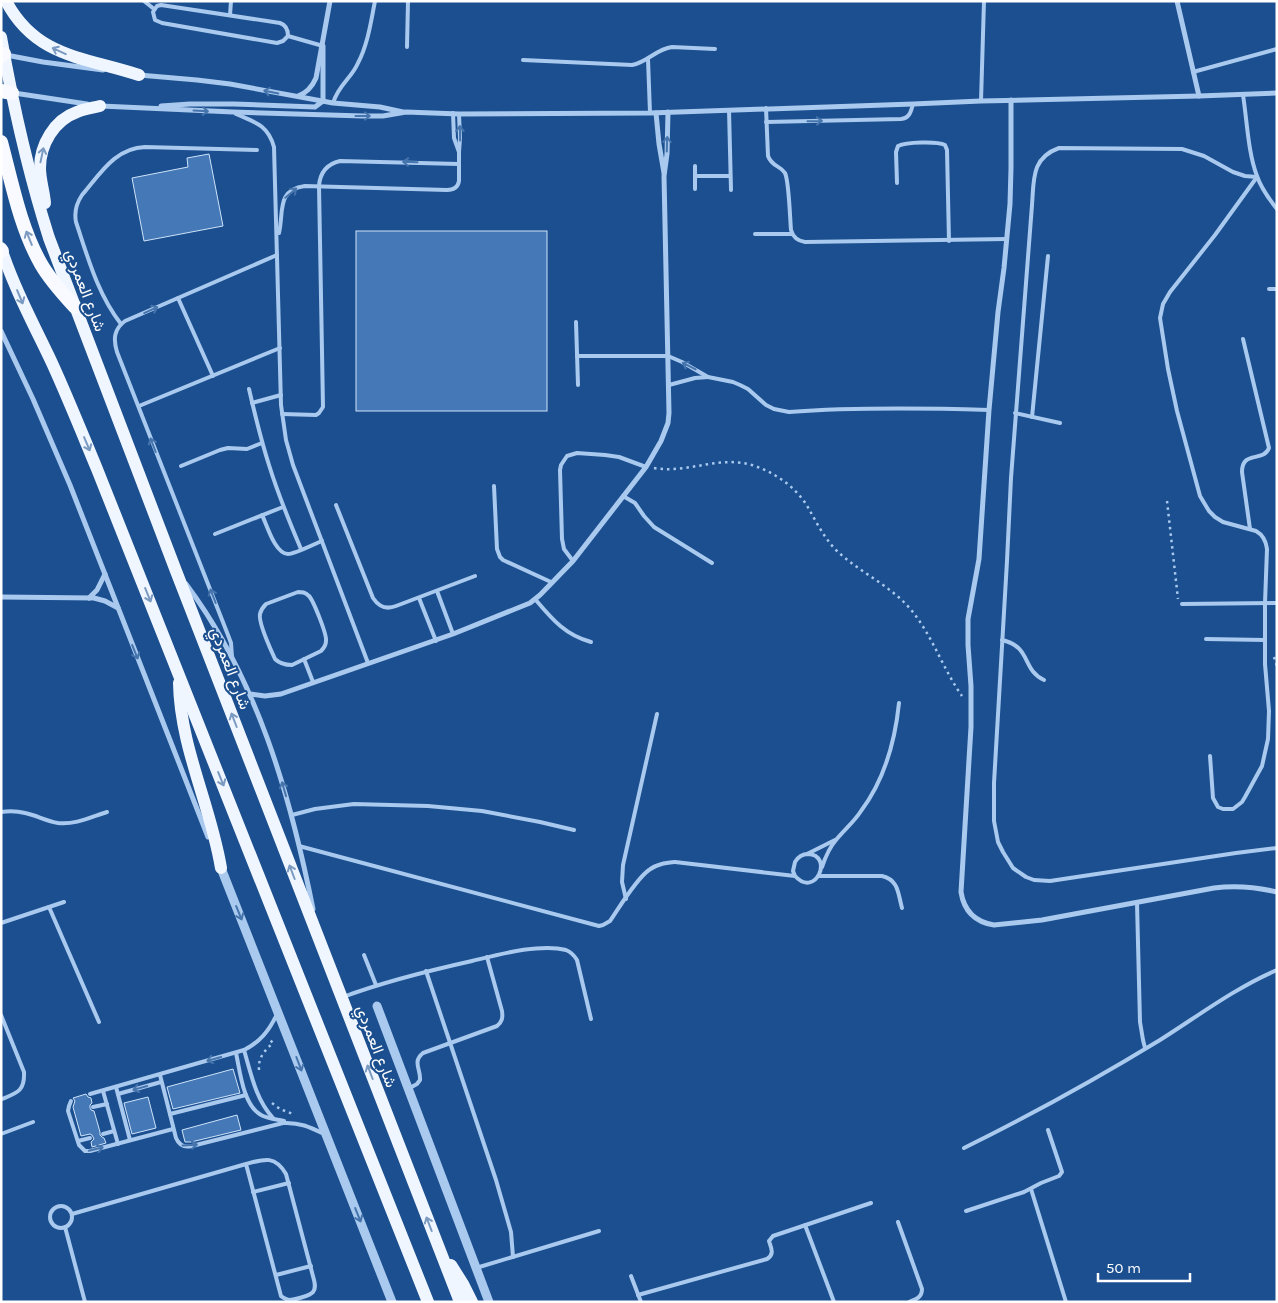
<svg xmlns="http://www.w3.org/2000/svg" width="1278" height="1303" font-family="Karla,Vazirmatn,sans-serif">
  <rect width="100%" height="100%" fill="#1b4f8f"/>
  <g fill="#4478b7" stroke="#cfe3fa">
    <path d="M209,154L223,226L144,241L132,178L188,167L187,158Z"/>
    <rect x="356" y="231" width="191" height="180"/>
    <path d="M233,1069L240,1093L173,1109L167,1087Z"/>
    <path d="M86,1094L88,1097L91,1098L92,1103L90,1105V1108L91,1110L94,1111L100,1132V1135L102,1137L104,1138L106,1143L92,1147L91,1142L94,1139L92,1135L90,1134L81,1136L73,1107L75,1101L73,1098Z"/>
    <path d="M148,1097L156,1128L132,1134L124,1103Z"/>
    <path d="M237,1115L241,1130L191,1142H185L182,1130Z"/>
  </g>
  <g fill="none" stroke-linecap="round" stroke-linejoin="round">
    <g stroke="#a9c9ee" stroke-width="2.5" stroke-dasharray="2.5 4" stroke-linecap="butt">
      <path d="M654,468C689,474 720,454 755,466C775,473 794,486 806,504C815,519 822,535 835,549C858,572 891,585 912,611C933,637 943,669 962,696"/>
      <path d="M1167,501L1178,599"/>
      <path d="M1274,657L1277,666"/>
      <path d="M259,1070C258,1058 264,1051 273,1043L270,1040"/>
      <path d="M272,1103L280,1109L293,1114"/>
    </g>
    <g stroke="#a9c9ee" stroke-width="4">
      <path d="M144,1L154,9"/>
      <path d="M161,5L280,23C286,25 288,29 288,36L283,41L277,43L162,23L155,20L153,12L157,6Z"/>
      <path d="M230,15L231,1"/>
      <path d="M288,36L323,46"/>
      <path d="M407,47L408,1"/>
      <path d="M648,59L650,113"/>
      <path d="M523,60L632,65C648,62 656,49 672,47L715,49"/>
      <path d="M1193,72L1277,49"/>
      <path d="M1243,95C1247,120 1248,153 1257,176C1261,188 1269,199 1277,209"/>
      <path d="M981,101L984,1"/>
      <path d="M333,103C339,84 351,79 358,63C368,44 371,21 375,1"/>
      <path d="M766,108L768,156C772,167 780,165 785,173C789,181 790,219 791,230C793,237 798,241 805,242L1007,239"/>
      <path d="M729,110L731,190"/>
      <path d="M453,113L454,138L459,152"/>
      <path d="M236,114C255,122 268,125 274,147L281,405L286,440L293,465L368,663"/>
      <path d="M766,122L901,119C910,118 911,111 913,104"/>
      <path d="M695,166V189"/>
      <path d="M695,176H730"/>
      <path d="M1257,177L1245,176L1233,172L1204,156L1182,149L1059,148C1031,158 1034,180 1032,205L1011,478L1007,561L994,783V821L998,842L1003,852L1013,868L1026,877L1034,880L1050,881L1236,853L1277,848"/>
      <path d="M897,183L896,152L898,146C906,142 937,141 945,145L947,150L949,241"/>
      <path d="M279,233C284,212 276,190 305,186L447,190C454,190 458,187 459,181V152L460,138L459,114"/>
      <path d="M755,234H792"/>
      <path d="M1269,289H1277"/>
      <path d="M178,298L213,376"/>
      <path d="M576,322L578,385"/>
      <path d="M121,324C98,295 88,258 76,222C74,212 76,204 82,195C100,174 115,148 145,147L257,150"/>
      <path d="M1243,339L1269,448C1263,463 1242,450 1242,472L1250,529"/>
      <path d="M577,356H668L682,362L708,377L733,382L740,385L748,389L766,405L774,409L789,412C856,407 922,408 989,410"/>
      <path d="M669,385L695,378L708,377"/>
      <path d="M249,389C255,415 261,440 269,465C278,494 289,521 301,549"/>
      <path d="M252,403L281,395"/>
      <path d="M139,406L280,348"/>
      <path d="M1015,413L1060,423"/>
      <path d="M282,414L316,415L319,413L323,407L319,186C320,173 327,164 340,161L459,164"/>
      <path d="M1032,417L1048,256"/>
      <path d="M181,466L220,450L228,448L247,449L262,443"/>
      <path d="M494,486L497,549L500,557L503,560L551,582"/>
      <path d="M623,496L635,503L644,516L654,527L712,563"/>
      <path d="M336,505L373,598C379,607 386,610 396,606L475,576"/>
      <path d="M262,515C267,525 275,554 288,554C295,554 314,544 322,541"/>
      <path d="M215,534L283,507"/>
      <path d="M573,561L564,549L562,539L560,470L561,465L567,456L577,453L605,455L619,457L646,467"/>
      <path d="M437,591L453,634"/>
      <path d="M298,592C302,592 305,592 309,596C313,600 327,634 326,641C326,645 324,648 321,651L292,665C285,665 280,664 275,659C271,650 258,623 260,614C261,610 263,607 266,604Z"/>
      <path d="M419,598L436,641"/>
      <path d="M535,599C552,619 565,635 591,642"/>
      <path d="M1182,604L1277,603"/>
      <path d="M1206,639L1265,640"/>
      <path d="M1002,640C1032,647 1021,669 1044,680"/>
      <path d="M232,657L231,643L228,635L117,352C113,339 114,329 125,321L277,255"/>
      <path d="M304,659L313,682"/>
      <path d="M1210,756L1213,798L1218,807L1223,809H1233L1242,802L1245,797L1262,766L1268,739L1269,711L1265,664V603L1267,549C1266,540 1263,535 1256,531L1223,522L1215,517L1209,511L1200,496L1177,411L1168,369L1160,318L1163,304L1170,292L1215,235L1257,177"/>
      <path d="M1,812C9,811 17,811 25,813C36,815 46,821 58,823C75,825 91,817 107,812"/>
      <path d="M292,815L315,809L354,804L428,806L482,811L540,822L574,830"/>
      <path d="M299,846L599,926L603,925L610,921C619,908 636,879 649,870C656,864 666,863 675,862L795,876C816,899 834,855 808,854C802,854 798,857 795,862L793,871L795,876"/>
      <path d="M807,854L835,840"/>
      <path d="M822,867C825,858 829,848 836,840C844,830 854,822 861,811C885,779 895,742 899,703"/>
      <path d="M819,876H882C899,880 898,894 902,908"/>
      <path d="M626,899L622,882L623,865L657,714"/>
      <path d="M1137,903L1140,1022L1143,1040L1145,1048"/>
      <path d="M49,907L99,1022"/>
      <path d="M1,923L64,902"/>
      <path d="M364,955L376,985"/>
      <path d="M426,971L496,1180L511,1232L513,1257"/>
      <path d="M343,997C386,981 427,971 472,961C497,955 540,943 566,950C571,952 574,955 577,960L591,1019"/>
      <path d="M1,1015L24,1072C25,1091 17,1093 2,1099"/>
      <path d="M244,1050C251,1074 256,1100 273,1118"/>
      <path d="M236,1053C240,1071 243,1105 261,1115C268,1119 276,1119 284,1121"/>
      <path d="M160,1075L176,1138C179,1145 184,1148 192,1146L283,1123C299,1122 310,1127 324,1134"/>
      <path d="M116,1087L130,1140"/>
      <path d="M408,1089L417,1084L420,1080C421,1069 412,1062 423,1053L497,1026C502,1022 503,1018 502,1011L487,957"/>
      <path d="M103,1091L118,1144"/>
      <path d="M90,1094L244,1050C260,1042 269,1031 277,1014"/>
      <path d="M118,1094L161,1082"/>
      <path d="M71,1101L69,1106L68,1111L79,1145L85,1151H90L173,1129"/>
      <path d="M93,1107L107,1104"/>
      <path d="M170,1114L246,1095"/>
      <path d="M1,1134L33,1122"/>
      <path d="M103,1134L114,1131"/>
      <path d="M78,1141L90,1138"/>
      <path d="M964,1148C1031,1115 1096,1079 1160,1040C1198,1016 1235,988 1277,970"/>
      <path d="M1031,1189L1066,1302"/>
      <path d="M253,1192L289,1183"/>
      <circle cx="61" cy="1217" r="11"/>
      <path d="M966,1211L1024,1192L1041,1183L1059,1176L1062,1172L1048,1130"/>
      <path d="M72,1214L246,1164C264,1159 275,1155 286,1174L314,1280C315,1284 316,1288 313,1292C310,1296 293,1300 289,1300C284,1299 284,1298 281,1296L246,1164"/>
      <path d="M898,1222L922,1289C922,1297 917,1299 909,1302"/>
      <path d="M805,1225L834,1302"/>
      <path d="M65,1227L85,1302"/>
      <path d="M476,1268L599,1231"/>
      <path d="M276,1275L311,1266"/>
      <path d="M631,1276L641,1302"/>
      <path d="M638,1295L767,1259C775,1254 771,1248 769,1241L773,1236L871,1203"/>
    </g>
    <g stroke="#a9c9ee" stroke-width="5">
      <path d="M1177,1L1199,96"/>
      <path d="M6,55L43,62L103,70"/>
      <path d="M139,75L197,80L230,84L333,103L380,107L403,112"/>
      <path d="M14,93L87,104"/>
      <path d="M298,96C307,93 312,87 316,78L330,1"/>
      <path d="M1011,100V168L1010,204L1004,268L998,312L989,410L979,559L968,619V645L971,686V727L961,892C964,911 975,922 994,925L1042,920L1214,888C1236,885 1256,887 1277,892"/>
      <path d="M101,106L233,112L363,116H383L406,112L459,114L650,113L913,104L981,101L1199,96L1277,93"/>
      <path d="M161,106L190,104H234L315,107L323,101V46"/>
      <path d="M656,113L659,144L664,173"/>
      <path d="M1,331L33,399L70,485L208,837"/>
      <path d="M186,584C257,679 290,794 313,909"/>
      <path d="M1,597L94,598L105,601L118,608"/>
      <path d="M89,598L97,590L105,574"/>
      <path d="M250,694L265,696L281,694L453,634L530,603L540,595L573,561L646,467L661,441L668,423L669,413L664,176L667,154L668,112"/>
    </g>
    <g stroke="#a9c9ee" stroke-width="9">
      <path d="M221,868L392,1302"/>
      <path d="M377,1006L489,1302"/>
    </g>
    <g stroke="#f0f6ff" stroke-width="12">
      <path d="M6,1C36,58 85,57 139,75"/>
      <path d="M1,37C13,105 28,172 49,238L176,571L460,1302"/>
      <path d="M45,203C44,191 40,180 40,168C40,145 54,120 77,112C84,109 92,108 100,106"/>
      <path d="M1,248C14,288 34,325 52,363C68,398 82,433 97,469L428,1302"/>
      <path d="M179,683C180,747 211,806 221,868"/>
      <path d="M451,1265L463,1284L472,1302"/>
    </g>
    <g stroke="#f8faff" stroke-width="14">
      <path d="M1,56L4,54"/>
      <path d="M1,91L12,93"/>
      <path d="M1,142C12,183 20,227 41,264C50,280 63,294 75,307"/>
      <path d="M1,250L2,251"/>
    </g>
  </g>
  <defs><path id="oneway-shaft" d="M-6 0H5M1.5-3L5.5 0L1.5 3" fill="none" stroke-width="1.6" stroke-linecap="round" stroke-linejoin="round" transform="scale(1.25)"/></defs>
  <g stroke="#7b9ac1">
    <use href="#oneway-shaft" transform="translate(59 51) rotate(-155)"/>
    <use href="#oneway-shaft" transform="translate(42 155) rotate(-78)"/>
    <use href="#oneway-shaft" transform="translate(20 297) rotate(67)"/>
    <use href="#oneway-shaft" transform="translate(87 444) rotate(67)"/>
    <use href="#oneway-shaft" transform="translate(148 595) rotate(68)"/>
    <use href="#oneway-shaft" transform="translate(234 720) rotate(-111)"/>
    <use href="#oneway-shaft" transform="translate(221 779) rotate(68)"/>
    <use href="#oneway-shaft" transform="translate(292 872) rotate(-111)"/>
    <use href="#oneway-shaft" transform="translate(370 1072) rotate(-111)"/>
    <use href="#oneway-shaft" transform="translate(429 1224) rotate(-111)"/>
  </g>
  <g stroke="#4674ac">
    <use href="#oneway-shaft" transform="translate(271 92) rotate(-169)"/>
    <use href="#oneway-shaft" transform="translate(201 111) rotate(3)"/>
    <use href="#oneway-shaft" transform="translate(363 116)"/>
    <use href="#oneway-shaft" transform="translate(815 121) rotate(-1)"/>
    <use href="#oneway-shaft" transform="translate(460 133) rotate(-91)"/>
    <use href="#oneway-shaft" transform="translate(667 144) rotate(-88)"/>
    <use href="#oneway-shaft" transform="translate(410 162) rotate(-178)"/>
    <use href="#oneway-shaft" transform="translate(291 193) rotate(-40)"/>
    <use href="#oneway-shaft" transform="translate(151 310) rotate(-24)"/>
    <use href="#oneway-shaft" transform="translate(689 366) rotate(-153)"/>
    <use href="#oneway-shaft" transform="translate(153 445) rotate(-111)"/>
    <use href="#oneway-shaft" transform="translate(213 596) rotate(-111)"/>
    <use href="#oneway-shaft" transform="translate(135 652) rotate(68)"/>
    <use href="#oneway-shaft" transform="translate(284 789) rotate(-106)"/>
    <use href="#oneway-shaft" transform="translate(239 913) rotate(68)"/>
    <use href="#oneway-shaft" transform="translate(214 1059) rotate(164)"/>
    <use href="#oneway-shaft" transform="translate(299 1064) rotate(69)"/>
    <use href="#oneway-shaft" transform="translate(140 1088) rotate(165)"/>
    <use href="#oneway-shaft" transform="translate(190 1145) rotate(-3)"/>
    <use href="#oneway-shaft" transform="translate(96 1149) rotate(-14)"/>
    <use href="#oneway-shaft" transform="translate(358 1215) rotate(68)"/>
  </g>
  <use stroke="#7e9cc1" href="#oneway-shaft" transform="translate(29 238) rotate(-112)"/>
  <g text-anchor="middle" stroke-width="4" stroke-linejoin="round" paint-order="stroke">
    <g font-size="16" fill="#fff" stroke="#1b4f8f">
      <text transform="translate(86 290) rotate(69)" y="6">شارع العمردي</text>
      <text transform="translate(231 668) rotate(69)" y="6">شارع العمردي</text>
      <text transform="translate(377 1046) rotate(69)" y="6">شارع العمردي</text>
    </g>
  </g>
  <rect width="1278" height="1303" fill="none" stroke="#ffffff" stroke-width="5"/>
  <path d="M1098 1273v8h92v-8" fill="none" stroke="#ffffff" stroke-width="2.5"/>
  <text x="1106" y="1273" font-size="15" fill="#ffffff" stroke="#1b4f8f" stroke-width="4" paint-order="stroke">50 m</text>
</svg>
